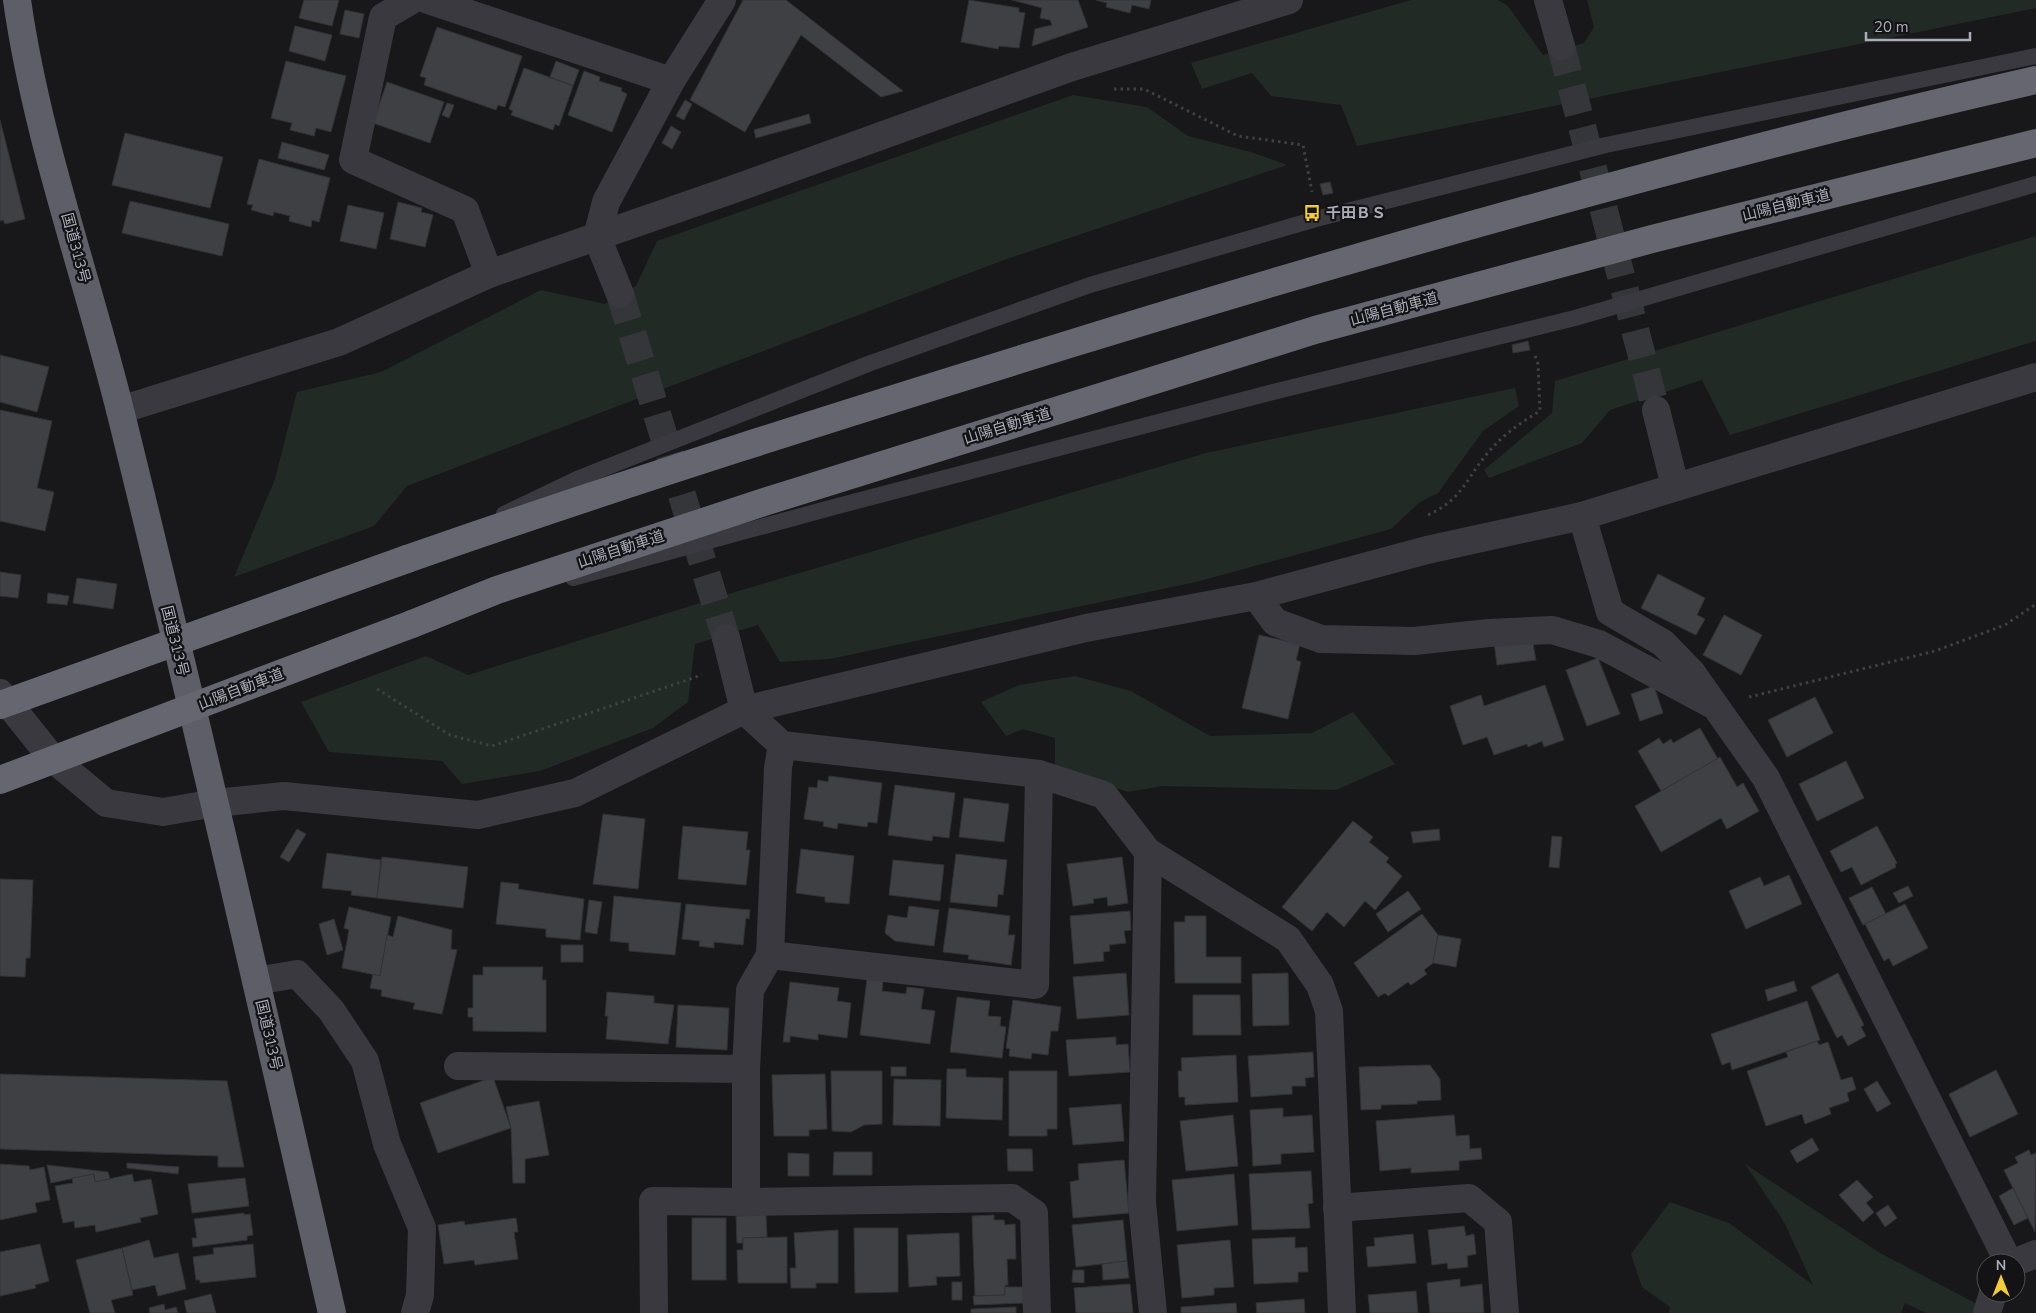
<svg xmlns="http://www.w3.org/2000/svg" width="2036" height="1313" font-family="'Nunito Sans','Noto Sans JP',sans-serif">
  <rect width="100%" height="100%" fill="#18181a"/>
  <g fill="#212a24">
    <path d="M1411,0H1498L1508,6L1543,55L1584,43L1594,27L1587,0H2036V8L1357,146L1341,105L1271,96L1252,73L1202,89L1191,63Z"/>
    <path d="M1073,95L1147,107L1188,136L1251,152L1287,165L1004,260L407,486L374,526L234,577L275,479L297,392L381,372L541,290L605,304L636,286L657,241Z"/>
    <path d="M2036,236V341L1730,435L1702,380L1610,410L1582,443L1489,478L1484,470L1552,413L1555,381Z"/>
    <path d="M1515,388L1519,406L1483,431L1438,493L1420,502L1391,529L1196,582L830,659L780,662L758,625L695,644L688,702L653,728L540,771L462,784L442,761L329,752L301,702L426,656L468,675L742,590L1206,453Z"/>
    <path d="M1075,676L1131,691L1210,736L1312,733L1353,712L1395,764L1336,790L1163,786L1128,792L1055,769V738L1023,729L1006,736L981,702L1019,685Z"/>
    <path d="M1745,1164L1880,1253L1979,1305L1978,1313H1926L1905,1303L1901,1313H1669L1670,1307L1642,1287L1631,1254L1670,1202L1729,1223L1813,1285L1784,1222Z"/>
  </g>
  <g fill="#3f4044" stroke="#323236">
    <path d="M304,0H339L332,26L299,18Z"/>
    <path d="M743,0H786L903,91L881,97L801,35L745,132L690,100Z"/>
    <path d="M969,0L1019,8V12L1025,13L1019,48L999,46L998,49L961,42Z"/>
    <path d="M1012,0H1078L1088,27L1032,46L1035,29L1052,25L1050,20L1040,18L1042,8Z"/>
    <path d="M1096,0H1151L1149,9L1132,5L1130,13L1106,7L1107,3Z"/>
    <path d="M345,10L364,14L359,38L340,34Z"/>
    <path d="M295,26L332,35L325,61L289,51Z"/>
    <path d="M437,27L522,56L505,107L498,105L496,110L424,85L426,78L420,76Z"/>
    <path d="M286,61L346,76L331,132L316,128L314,136L290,130L292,123L271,118Z"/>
    <path d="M556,61L579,70L573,86L550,77Z"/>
    <path d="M524,68L573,86L559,126L555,124L553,130L511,115L513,111L509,109Z"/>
    <path d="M584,71L600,77L599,81L622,88L621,91L627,94L612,132L568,115Z"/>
    <path d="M387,82L444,102L430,143L373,123Z"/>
    <path d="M685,100L692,104L684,120L676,116Z"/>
    <path d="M447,103L454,105L449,118L442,115Z"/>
    <path d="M809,114L811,123L756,138L754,130Z"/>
    <path d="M0,120L25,219L5,224L3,220L0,221Z"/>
    <path d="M671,126L681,132L672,149L662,143Z"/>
    <path d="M125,133L223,157L210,208L112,185Z"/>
    <path d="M282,142L329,155L324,170L278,158Z"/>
    <path d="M259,159L330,178L319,222L312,220L311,227L289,221L290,216L274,212L273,216L251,210L253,205L247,204Z"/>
    <path d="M1330,182L1333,193L1323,195L1320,184Z"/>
    <path d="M130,201L229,224L222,256L122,233Z"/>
    <path d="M398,202L422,208L421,212L433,215L425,247L390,239Z"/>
    <path d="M348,205L384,213L376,249L340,241Z"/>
    <path d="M1528,341L1530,350L1513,353L1512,345Z"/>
    <path d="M0,355L49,367L37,412L0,402Z"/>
    <path d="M0,410L52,421L37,488L54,492L45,531L0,521Z"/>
    <path d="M0,572L21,575L18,598L0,596Z"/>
    <path d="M1658,574L1705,598L1697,615L1705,619L1696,635L1641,608Z"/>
    <path d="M77,578L117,584L113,609L73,603Z"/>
    <path d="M48,593L69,596L67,605L47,603Z"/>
    <path d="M1724,615L1762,635L1741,675L1703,655Z"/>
    <path d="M1259,635L1300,644L1296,660L1301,662L1288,719L1242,708Z"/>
    <path d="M1494,642L1533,644L1536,660L1497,665Z"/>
    <path d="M1598,658L1620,714L1587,726L1566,670Z"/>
    <path d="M1545,685L1564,740L1544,747L1542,741L1528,747L1527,744L1494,755L1487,737L1463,745L1450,706L1481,695L1484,706Z"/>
    <path d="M1654,686L1663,713L1640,721L1631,694Z"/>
    <path d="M1815,697L1833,733L1787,757L1768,720Z"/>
    <path d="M1700,728L1718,759L1661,791L1638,751L1659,738L1663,744L1671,739L1673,743Z"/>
    <path d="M1720,757L1737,787L1743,783L1759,811L1727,829L1721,818L1661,852L1635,806Z"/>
    <path d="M1846,761L1864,798L1817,821L1799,784Z"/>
    <path d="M829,776L882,783L877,823L868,822L867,827L838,823L837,829L823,826L824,822L804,819L809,787L817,788L818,780L828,782Z"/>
    <path d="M895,785L955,793L949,838L933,836L932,841L888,835Z"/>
    <path d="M964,798L1009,804L1004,842L959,837Z"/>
    <path d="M603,814L645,819L638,889L593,884Z"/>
    <path d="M1353,821L1373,837L1369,842L1389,858L1386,862L1402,876L1375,910L1365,901L1344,927L1327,912L1312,931L1282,907Z"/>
    <path d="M683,826L748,832L746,850H750L746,885L678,879Z"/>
    <path d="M1877,826L1897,863L1895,864L1896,867L1861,885L1852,867L1841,872L1830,851Z"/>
    <path d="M297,829L306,834L289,862L280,857Z"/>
    <path d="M1439,829L1440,840L1413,843L1411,832Z"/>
    <path d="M1552,836L1562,837L1559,868L1549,867Z"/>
    <path d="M801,849L854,856L849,904L825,902V897L796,893Z"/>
    <path d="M327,853L381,860L377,898L351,895L352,891L322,888Z"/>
    <path d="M956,854L1007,860L1003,895L998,894L997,907L950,902Z"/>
    <path d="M382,857L468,867L463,908L377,898Z"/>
    <path d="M1122,857L1128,903L1108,906L1107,897L1093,899L1094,903L1073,906L1067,864Z"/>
    <path d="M893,860L944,865L940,901L889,895Z"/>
    <path d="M1789,875L1802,904L1746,929L1729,891L1760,877L1764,886Z"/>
    <path d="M0,879L33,880L30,958H26L25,977L0,976Z"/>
    <path d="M501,882L519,884L518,889L584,899L580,940L546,937V929L496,924Z"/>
    <path d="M1908,886L1913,896L1899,903L1893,893Z"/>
    <path d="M1872,887L1886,914L1863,925L1849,898Z"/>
    <path d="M1408,891L1421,909L1388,932L1376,914Z"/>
    <path d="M614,896L681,903L675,955L629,951V943L610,941Z"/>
    <path d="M589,900L602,902L597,934L585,932Z"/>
    <path d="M686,904L750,910L749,919L746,918L743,945L714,942V948L699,946L700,941L682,939Z"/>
    <path d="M1905,904L1928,948L1893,966L1889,958L1884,961L1865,924Z"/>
    <path d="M909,906L939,910L934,946L895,941L885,933L888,915L907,918Z"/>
    <path d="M349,907L391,917L380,976L342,968L349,930L344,928Z"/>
    <path d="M949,908L1010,916L1008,935H1015L1011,965L968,959L969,955L943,952Z"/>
    <path d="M1130,911L1131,930L1124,931L1126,943L1109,945L1110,951L1103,952L1104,961L1074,964L1070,916Z"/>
    <path d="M1422,914L1438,935L1433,963L1424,970L1427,974L1411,985L1408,982L1388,996L1385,993L1378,997L1354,963Z"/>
    <path d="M398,916L452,930L451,949L457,950L442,1014L413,1009L415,1003L381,996L382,990L370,988L373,974L380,976L387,935L393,937Z"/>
    <path d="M1185,916H1206V957H1241V983H1175L1174,922H1185Z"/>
    <path d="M334,919L343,950L327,955L319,924Z"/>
    <path d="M1438,935L1461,939L1456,967L1433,963Z"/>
    <rect x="561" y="945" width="22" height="17"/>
    <path d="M483,967H543L542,980H546V1032L473,1031V1017H468V1008H473V975H483Z"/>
    <path d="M1126,973L1129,1015L1077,1019L1073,977Z"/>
    <path d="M1288,973L1289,1025L1253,1026L1252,974Z"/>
    <path d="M1838,973L1864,1025L1861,1027L1866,1036L1848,1046L1842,1035L1837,1038L1811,987Z"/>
    <path d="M867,979L883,981L882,991L906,994L907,987L924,989L921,1009L935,1011L930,1044L860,1035Z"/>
    <path d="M1794,981L1797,991L1768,1001L1765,990Z"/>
    <path d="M790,982L839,988L837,1001L851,1003L847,1038L818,1034V1040L790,1036V1042H783Z"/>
    <path d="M607,992L654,996V1003L674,1005L668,1044L606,1039L608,1016H605Z"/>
    <path d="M1193,995H1240L1241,1035H1193Z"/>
    <path d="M957,997L990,1001L988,1016L1001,1017L1000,1026L1006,1027L1002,1058L950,1052Z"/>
    <path d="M1013,1000L1061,1007L1058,1031H1051L1048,1055L1032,1053L1031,1059L1009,1056L1010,1049L1006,1048Z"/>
    <path d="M1807,1001L1820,1040L1732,1070L1730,1062L1722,1065L1711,1034Z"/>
    <path d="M678,1005L729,1008L727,1050L676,1047Z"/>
    <path d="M1116,1037V1045L1128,1044L1130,1072L1069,1076L1066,1040Z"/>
    <path d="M1817,1041L1819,1045L1828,1042L1841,1080L1852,1077L1856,1089L1847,1093L1849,1101L1829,1108L1831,1114L1805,1124L1802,1114L1766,1126L1747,1071L1788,1057L1786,1052Z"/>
    <path d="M1313,1052L1314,1077L1305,1078L1306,1086H1292V1094L1251,1097L1248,1056Z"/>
    <path d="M1236,1055L1238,1102L1185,1105V1097H1179L1178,1071H1182L1181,1058Z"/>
    <path d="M1430,1065L1440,1079L1441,1100L1417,1101V1104L1381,1105V1109L1361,1110L1359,1067Z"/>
    <rect x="891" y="1067" width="15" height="9"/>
    <path d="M947,1069H966V1077L1003,1078L1002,1120L946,1118Z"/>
    <path d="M1996,1070L2018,1114L1970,1137L1949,1094Z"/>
    <path d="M831,1071H882V1124L864,1125L851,1132L832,1131Z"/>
    <path d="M1009,1071H1057V1129H1047V1136H1009Z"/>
    <path d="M0,1074L227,1081L244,1167H218V1156L0,1149Z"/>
    <path d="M825,1074L827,1129L809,1130V1136H774L772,1075Z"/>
    <path d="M493,1077L511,1128L438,1153L420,1103Z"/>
    <path d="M894,1079L941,1080L940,1126L893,1125Z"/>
    <path d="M1877,1081L1891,1104L1877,1112L1864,1089Z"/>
    <path d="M539,1101L549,1155L525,1159V1183H513L511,1128L506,1107Z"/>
    <path d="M1121,1104L1124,1141L1073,1145L1069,1108Z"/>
    <path d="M1283,1108V1117L1312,1115L1314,1152L1281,1154V1164L1253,1166L1250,1110Z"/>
    <path d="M1233,1115L1238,1166L1186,1171L1180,1121Z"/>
    <path d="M1454,1115L1456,1136L1469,1135L1470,1149L1481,1148L1482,1159L1459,1161V1170L1411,1173V1168L1380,1171L1376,1121Z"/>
    <path d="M1812,1138L1819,1150L1797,1163L1790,1151Z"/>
    <path d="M1007,1149H1032L1033,1171H1008Z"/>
    <path d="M2029,1150L2031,1155L2036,1153L2035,1232L2004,1170L2018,1163L2015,1157Z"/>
    <path d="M834,1152H872V1175H833Z"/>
    <path d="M788,1153L809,1154V1176H788Z"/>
    <path d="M1124,1160L1129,1213L1073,1218L1070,1182L1079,1180L1078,1164Z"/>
    <path d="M127,1163L179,1167L178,1174L127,1168Z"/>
    <path d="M0,1164L29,1166L30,1170L44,1167L50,1200L35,1203L37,1212L0,1220Z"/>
    <path d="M47,1165L108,1172L110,1179L95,1182L94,1174L51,1183Z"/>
    <path d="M1311,1171L1313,1203L1308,1204L1310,1228L1252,1230L1249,1174Z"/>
    <path d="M94,1174L95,1182L132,1174L134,1182L151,1179L158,1214L140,1218L141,1222L96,1232L95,1225L75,1228L74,1221L63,1223L55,1186L73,1183L72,1178Z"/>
    <path d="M1234,1174L1238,1225L1177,1231L1172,1180Z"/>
    <path d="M245,1178L249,1206L192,1213L188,1184Z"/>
    <path d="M1857,1180L1873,1197L1866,1203L1874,1212L1863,1222L1839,1195Z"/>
    <path d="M2013,1188L2028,1218L2014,1225L1999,1196Z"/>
    <path d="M1888,1205L1897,1218L1885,1227L1876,1213Z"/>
    <path d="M244,1213V1215L250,1214L253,1235L247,1236V1240L193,1247L192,1238H197L194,1219Z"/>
    <path d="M766,1215L767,1237L743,1238V1243H737L736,1216Z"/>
    <path d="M994,1215V1220H1004L1005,1225L1015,1224L1016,1259H1007L1008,1285H1005V1295L975,1296L972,1216Z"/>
    <path d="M516,1218L518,1232H514L518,1259L475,1265L474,1260L444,1264L438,1225L464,1221L465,1225Z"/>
    <rect x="692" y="1218" width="34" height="62"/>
    <path d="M1123,1220L1127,1261L1076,1267L1072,1225Z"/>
    <path d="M1464,1226L1466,1236L1474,1234L1476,1254L1467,1256L1468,1267L1448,1269L1447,1263L1432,1265L1428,1230Z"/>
    <path d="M854,1228H898V1292L855,1293Z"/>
    <path d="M838,1230V1283H816V1288H791L790,1268H796L794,1233Z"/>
    <path d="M959,1233L960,1276L936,1277L937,1285L909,1287L907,1235Z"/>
    <path d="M1413,1234L1416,1263L1368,1267L1366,1247L1375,1246L1374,1238Z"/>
    <path d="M787,1237V1283H738L737,1250H743V1238Z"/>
    <path d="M1295,1237V1248L1307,1247L1308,1272H1298V1282L1254,1284L1252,1239Z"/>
    <path d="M149,1240L154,1258L178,1253L186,1289L158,1296L155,1285L132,1290L122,1248Z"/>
    <path d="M1230,1240L1234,1287L1214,1288V1295L1182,1298L1177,1245Z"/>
    <path d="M40,1244L49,1281L35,1285L36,1288L0,1296V1252Z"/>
    <path d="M253,1244L256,1277L200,1283V1280H196L193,1257L214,1254L213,1248Z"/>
    <path d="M122,1248L133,1295L111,1300L115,1313H90L76,1260Z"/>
    <path d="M1127,1261L1129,1278L1103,1280L1102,1264Z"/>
    <path d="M1073,1270H1084V1283L1072,1282Z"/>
    <path d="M1460,1279V1287L1482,1284L1484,1313H1430L1427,1283Z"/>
    <rect x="952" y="1282" width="10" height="18"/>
    <path d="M1130,1284L1133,1313H1076L1074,1288Z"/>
    <path d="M1005,1287H1023L1024,1303L974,1305L973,1296L1005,1295Z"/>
    <path d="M1416,1291L1418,1313H1370L1368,1295Z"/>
    <path d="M211,1294L216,1313H187L184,1301Z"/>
    <path d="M1304,1299L1305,1313H1257L1256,1303Z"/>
    <path d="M1236,1303L1237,1313H1181V1307Z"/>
    <path d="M164,1304L165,1310L176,1307L178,1313H150L149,1308Z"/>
    <path d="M1016,1307V1313H971V1309Z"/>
  </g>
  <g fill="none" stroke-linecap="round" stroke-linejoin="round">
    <g stroke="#35363a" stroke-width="28" stroke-dasharray="28 14" stroke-linecap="butt">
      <path d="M1561,46L1656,410"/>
      <path d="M620,294L726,638"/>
    </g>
    <g stroke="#3f4046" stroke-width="3" stroke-dasharray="2.5 4" stroke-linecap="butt">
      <path d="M1114,89H1144L1238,136L1303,145L1312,192"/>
      <path d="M1428,515C1461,500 1465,481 1486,455C1501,436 1520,423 1540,411L1538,364L1534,353"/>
      <path d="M377,689L450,735L492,746L702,675"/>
      <path d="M1749,697L1935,651L2005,625L2036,604"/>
    </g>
    <g stroke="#39393f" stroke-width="16">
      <path d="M504,514L577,479L868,364L1090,285L1316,219L1606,145L2036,56"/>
      <path d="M573,578L834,507L1273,392L1575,318L2036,184"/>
    </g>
    <g stroke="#39393f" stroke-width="28">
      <path d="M412,0L383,17L353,160L465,210L489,274"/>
      <path d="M428,0L671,81"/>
      <path d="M597,237L606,202L671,81L722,0"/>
      <path d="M1582,516L1610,612L1663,643L1692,673L1766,778L2009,1263"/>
      <path d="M1256,596L1275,622L1321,639L1414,641L1489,633L1552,630L1599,644L1711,704"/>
      <path d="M744,710L782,745L1039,774L1104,795L1148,852L1288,939L1320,985L1329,1011L1342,1313"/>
      <path d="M1148,852L1142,1203L1153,1313"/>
      <path d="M770,955L1035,985L1039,774"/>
      <path d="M256,981L297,974L331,1010L365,1061L387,1144L422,1228L420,1295L415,1313"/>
      <path d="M458,1066L746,1069"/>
      <path d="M746,1202V1069L750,990L770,955L778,768L782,745"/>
      <path d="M1337,1208L1469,1198L1498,1222L1505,1313"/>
      <path d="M2013,1263L2036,1254"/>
      <path d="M654,1313L653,1201L746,1202L1012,1198L1034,1213L1037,1313"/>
      <path d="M1987,1313L1993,1293"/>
    </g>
    <g stroke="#39393f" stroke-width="28">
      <path d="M1548,0L1561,46"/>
      <path d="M597,237L620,294"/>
      <path d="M120,410L339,342L489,274L734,189L1072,67L1289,0"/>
      <path d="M1656,410L1675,486"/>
      <path d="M726,638L744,710"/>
      <path d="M0,693L52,758L106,803L163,812L215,803L284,796L478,815L575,793L744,710L1086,628L1256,596L1427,550L1582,516L2036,377"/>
    </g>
    <path stroke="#5d5e67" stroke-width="28" d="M17,0C37,141 87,276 121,414C195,713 264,1013 332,1313"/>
    <g stroke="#656670" stroke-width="28">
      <path d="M407,559C627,482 850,412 1073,343C1391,245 1711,154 2036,80"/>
      <path d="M412,624L497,590L764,502L1315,330L1652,239L2036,143"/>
    </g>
    <g stroke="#656670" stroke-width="28">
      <path d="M0,705L407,559"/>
      <path d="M0,780L412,624"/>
    </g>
  </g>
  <defs>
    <g id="bus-bare" transform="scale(1.35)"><path d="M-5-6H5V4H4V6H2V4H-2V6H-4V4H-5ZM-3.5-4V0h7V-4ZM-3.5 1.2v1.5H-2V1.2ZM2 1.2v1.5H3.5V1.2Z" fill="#f2cd38" stroke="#131215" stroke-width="2.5" paint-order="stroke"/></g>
  </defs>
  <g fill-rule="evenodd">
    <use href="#bus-bare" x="1312" y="213"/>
  </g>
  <g text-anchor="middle" stroke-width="4.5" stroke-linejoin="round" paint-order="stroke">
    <g font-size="15" fill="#aaacb9" stroke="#131215">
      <text transform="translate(1786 205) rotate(-14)" y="5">山陽自動車道</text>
      <text transform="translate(76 248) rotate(75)" y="5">国道313号</text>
      <text transform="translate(1394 309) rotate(-15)" y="5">山陽自動車道</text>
      <text transform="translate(1007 426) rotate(-17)" y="5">山陽自動車道</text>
      <text transform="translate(621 549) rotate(-18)" y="5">山陽自動車道</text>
      <text transform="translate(175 641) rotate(76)" y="5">国道313号</text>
      <text transform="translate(241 689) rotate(-21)" y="5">山陽自動車道</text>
      <text transform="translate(269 1035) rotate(77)" y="5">国道313号</text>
    </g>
    <g font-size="15" font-weight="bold" fill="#aaacb9" stroke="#131215" text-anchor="start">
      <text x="1326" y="218">千田ＢＳ</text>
    </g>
  </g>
  <g transform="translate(2001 1278)"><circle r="24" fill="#131215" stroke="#4f5057"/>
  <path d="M0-4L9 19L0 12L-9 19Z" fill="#f2cd38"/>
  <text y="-8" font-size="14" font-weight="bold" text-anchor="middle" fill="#aaacb9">N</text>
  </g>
  <path d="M1866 32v8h104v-8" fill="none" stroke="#aaacb9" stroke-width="2.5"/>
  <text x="1874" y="32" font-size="15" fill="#aaacb9" stroke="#131215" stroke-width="4" paint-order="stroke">20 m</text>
</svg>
